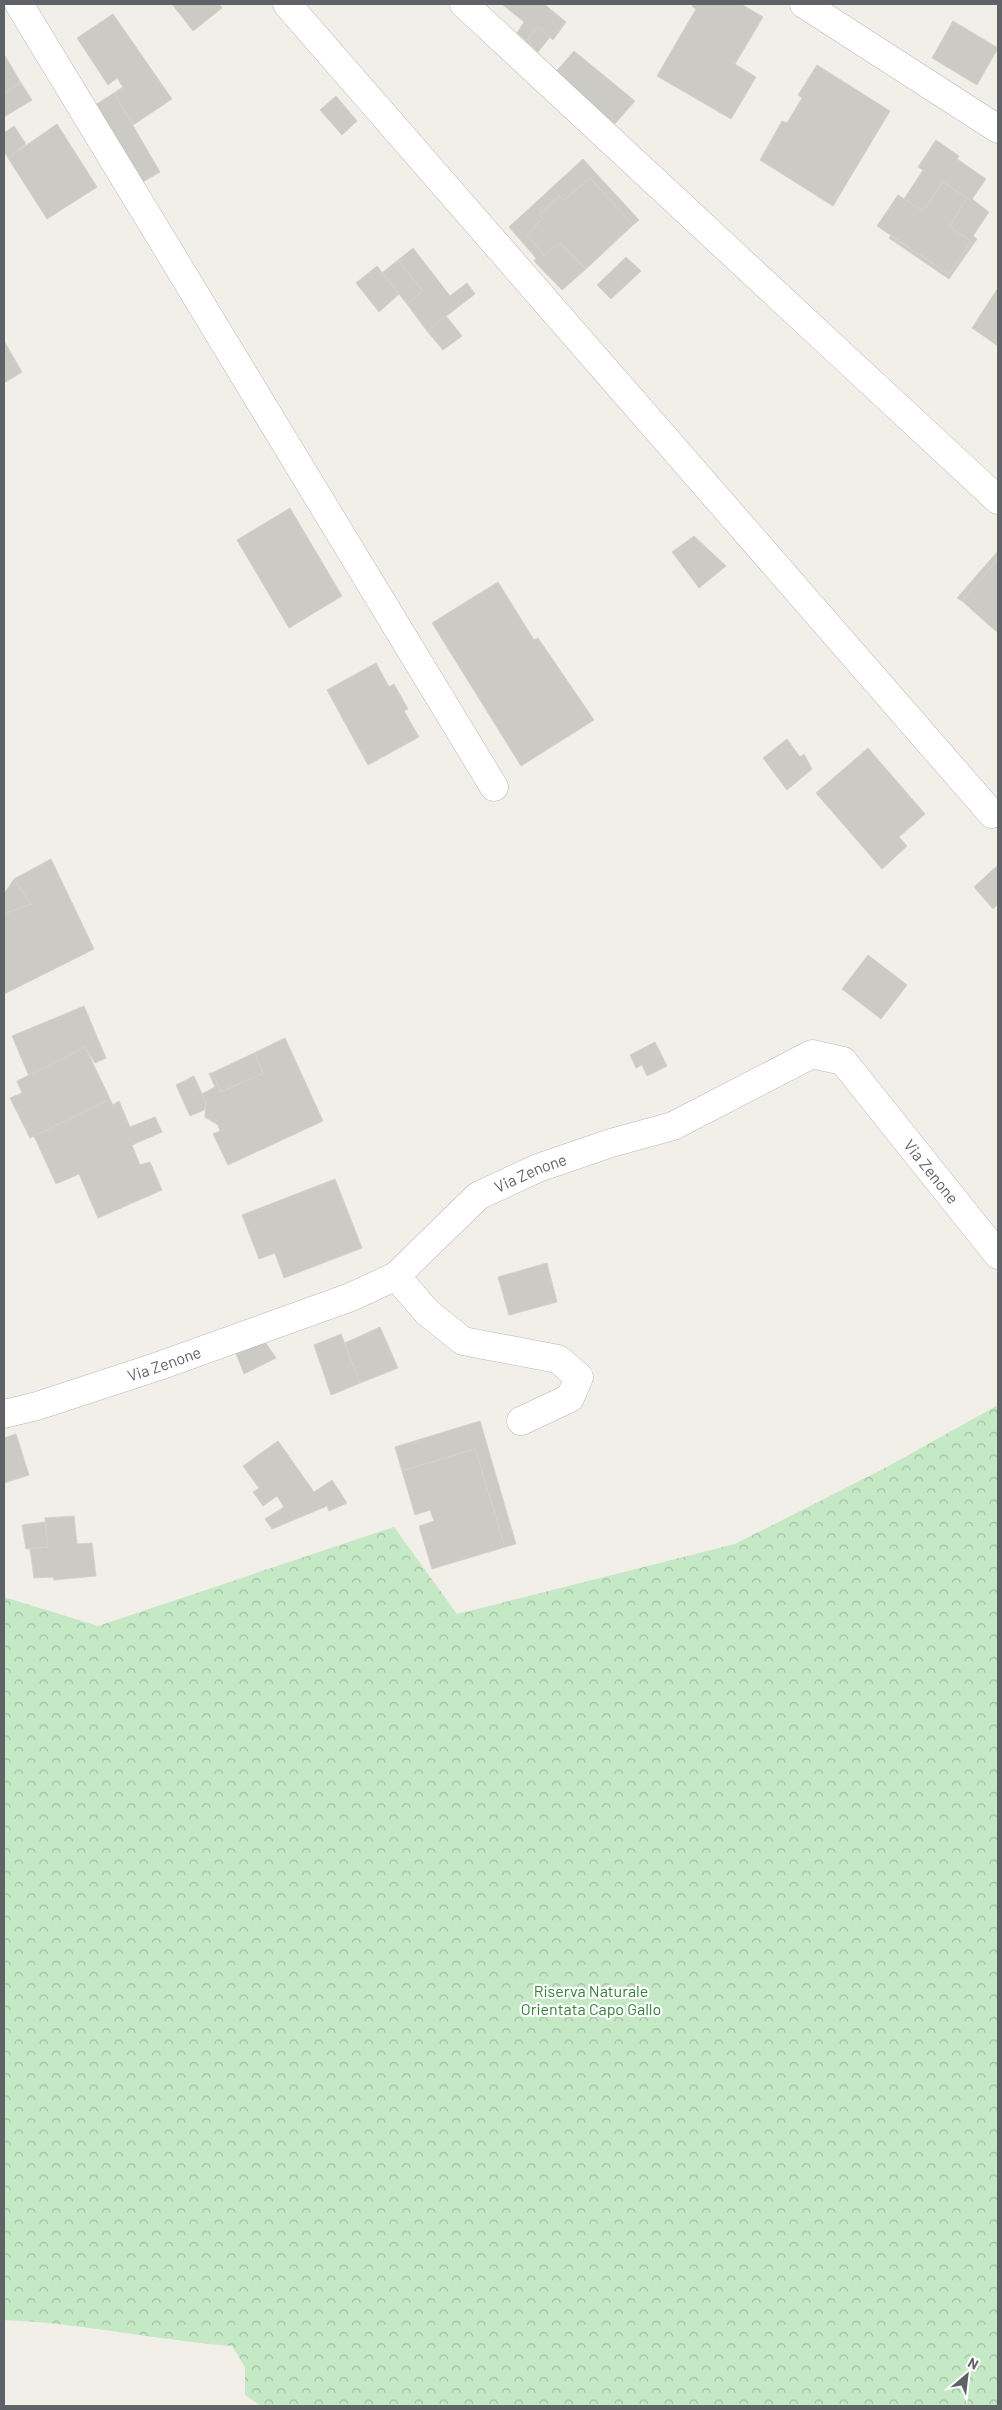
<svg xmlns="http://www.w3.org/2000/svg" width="1002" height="2410" font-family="Barlow,sans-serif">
  <defs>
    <pattern id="park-crowns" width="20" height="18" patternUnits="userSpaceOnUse" patternTransform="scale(1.25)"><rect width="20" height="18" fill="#c5e8c5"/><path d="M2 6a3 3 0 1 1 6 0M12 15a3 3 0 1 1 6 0" fill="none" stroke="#a3c0a4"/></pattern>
  </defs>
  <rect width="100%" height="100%" fill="#f1efe8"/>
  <path fill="url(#park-crowns)" d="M998,1405V2406H261L245,2395V2367L232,2346C156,2340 81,2323 4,2320V1597L98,1626L394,1527L457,1614L735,1544L887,1467Z"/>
  <g fill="#cccac5" stroke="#d6d1c6">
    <path d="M172,4H219L222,8L193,31Z"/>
    <path d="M502,4H544L566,22L553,40L538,27L526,41L517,33L524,22Z"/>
    <path d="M693,4H741L763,17L735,64L756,77L731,119L657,76L696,9L692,6Z"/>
    <path d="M113,14L172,99L133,125L114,93L123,87L117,78L108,85L77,38Z"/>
    <path d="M953,21L998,48L977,85L932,58Z"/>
    <path d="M538,27L550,37L538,52L526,41Z"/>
    <path d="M574,51L635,101L613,126L554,74Z"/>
    <path d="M4,54L21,83L4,93Z"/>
    <path d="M817,65L890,111L833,206L760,160L782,121L787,123L802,98L798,95Z"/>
    <path d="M21,83L32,100L4,117V93Z"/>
    <path d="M114,93L160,172L134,187L89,109Z"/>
    <path d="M336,96L357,121L342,135L320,110Z"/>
    <path d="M57,124L97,187L47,219L8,158Z"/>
    <path d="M14,126L26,144L8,158L4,151V133Z"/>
    <path d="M936,140L959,156L957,159L986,179L972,199L989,212L973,236L977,239L949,279L889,238L891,236L949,274L971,241L949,227L967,198L943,182L923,211L904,199L923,170L918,167Z"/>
    <path d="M583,159L639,220L633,225L590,178L563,201L559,196L539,215L543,218L527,235L544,255L560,243L586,269L562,290L534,261L536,258L509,227Z"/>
    <path d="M590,178L633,225L586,269L560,243L544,255L527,235L543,218L539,215L559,196L563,201Z"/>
    <path d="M943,182L967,198L949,227L971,241L949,274L877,226L898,195L923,211Z"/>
    <path d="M413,248L450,296L467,283L475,294L427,331L407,304L423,291L398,260Z"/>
    <path d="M626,257L641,271L611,299L597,285Z"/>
    <path d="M398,260L423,291L407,304L382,273Z"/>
    <path d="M377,266L399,294L379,312L356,283Z"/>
    <path d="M998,288V346L972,328Z"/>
    <path d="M446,316L462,336L443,350L427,331Z"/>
    <path d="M4,341L22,372L4,383Z"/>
    <path d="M290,508L342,596L289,628L237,540Z"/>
    <path d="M694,536L726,566L699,588L672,552Z"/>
    <path d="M998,551V559L962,601L957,598Z"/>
    <path d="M998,559V633L962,601Z"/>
    <path d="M498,582L534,640L538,638L594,720L521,766L432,623Z"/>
    <path d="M376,663L389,687L394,684L408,709L404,711L419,737L368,765L327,690Z"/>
    <path d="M787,739L800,757L804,754L812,769L787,790L763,758Z"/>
    <path d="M868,748L925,814L899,837L907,846L882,869L816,793Z"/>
    <path d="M51,859L94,949L4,994V914L31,904L14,879Z"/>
    <path d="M998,865V904L993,909L974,887Z"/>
    <path d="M14,879L31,904L4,914V894Z"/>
    <path d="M868,955L907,985L881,1019L842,989Z"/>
    <path d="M84,1006L106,1058L95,1063L85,1047L29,1076L12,1036Z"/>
    <path d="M285,1038L323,1121L228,1165L213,1134L220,1131L218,1125L205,1117L206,1103L202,1094L215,1087L209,1073H212L221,1092L263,1073L254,1053Z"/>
    <path d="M655,1042L667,1066L647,1076L642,1065L636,1068L630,1055Z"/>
    <path d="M85,1047L110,1099L30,1138L10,1098L22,1093L17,1081Z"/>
    <path d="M254,1053L263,1073L221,1092L212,1073Z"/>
    <path d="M194,1076L206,1103L204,1110L190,1116L176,1085Z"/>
    <path d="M110,1099L113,1105L119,1101L130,1127L155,1117L162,1132L132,1145L140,1165L150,1162L162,1190L98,1218L79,1174L56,1184L34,1136Z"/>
    <path d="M335,1179L362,1248L284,1278L275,1253L259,1259L242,1215Z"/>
    <path d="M547,1263L557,1302L509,1315L498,1277Z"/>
    <path d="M380,1327L398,1368L360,1383L345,1343Z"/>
    <path d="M341,1334L360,1383L331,1395L314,1345Z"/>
    <path d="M263,1339L276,1358L244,1374L235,1351Z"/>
    <path d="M480,1421L516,1544L505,1547L475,1449L402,1471L395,1447Z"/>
    <path d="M16,1434L29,1475L4,1483V1438Z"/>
    <path d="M278,1441L314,1492L332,1480L347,1503L329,1511L327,1506L272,1529L265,1519L284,1507L277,1496L263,1506L253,1492L259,1488L243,1466Z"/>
    <path d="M475,1449L505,1547L432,1569L419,1526L434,1521L430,1510L415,1515L402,1471Z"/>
    <path d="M74,1516L77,1544L92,1543L96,1576L54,1580L53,1577L34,1578L30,1549L48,1547L45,1518Z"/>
    <path d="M45,1522L48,1547L26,1549L22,1525Z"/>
  </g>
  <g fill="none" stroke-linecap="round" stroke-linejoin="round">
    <g stroke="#b5b8bc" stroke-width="29">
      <g id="street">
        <path d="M19,4L494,787"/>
        <path d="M287,4L992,814"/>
        <path d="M464,4L998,500"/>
        <path d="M804,4L998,129"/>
        <path d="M396,1276L427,1312L463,1341L558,1359L579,1377L570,1398L521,1421"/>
        <path id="s1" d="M4,1414L37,1406L159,1366L351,1297L396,1276L478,1196L538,1168L611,1143L673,1126L812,1054L843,1061L998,1255"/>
      </g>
    </g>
    <use href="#street" stroke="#fff" stroke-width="28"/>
  </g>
  <g text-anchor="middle" stroke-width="4.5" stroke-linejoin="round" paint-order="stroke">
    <g font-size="16" fill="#5f6368" stroke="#fff">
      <text dy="6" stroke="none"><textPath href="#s1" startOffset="1068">Via Zenone</textPath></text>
      <text dy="6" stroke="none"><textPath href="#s1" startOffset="588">Via Zenone</textPath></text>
      <text dy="6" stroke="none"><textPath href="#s1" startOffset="168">Via Zenone</textPath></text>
    </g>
    <g font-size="16" fill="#348238" stroke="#fff">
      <text x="591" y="1997">Riserva Naturale<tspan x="591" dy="18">Orientata Capo Gallo</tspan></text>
    </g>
  </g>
  <rect width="1002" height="2410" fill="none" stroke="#5f6368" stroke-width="10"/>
  <g transform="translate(967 2375) rotate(28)" stroke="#ffffff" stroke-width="4" paint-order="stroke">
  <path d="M0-4L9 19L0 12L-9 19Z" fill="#5f6368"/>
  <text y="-8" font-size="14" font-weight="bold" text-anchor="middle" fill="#5f6368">N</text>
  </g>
</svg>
